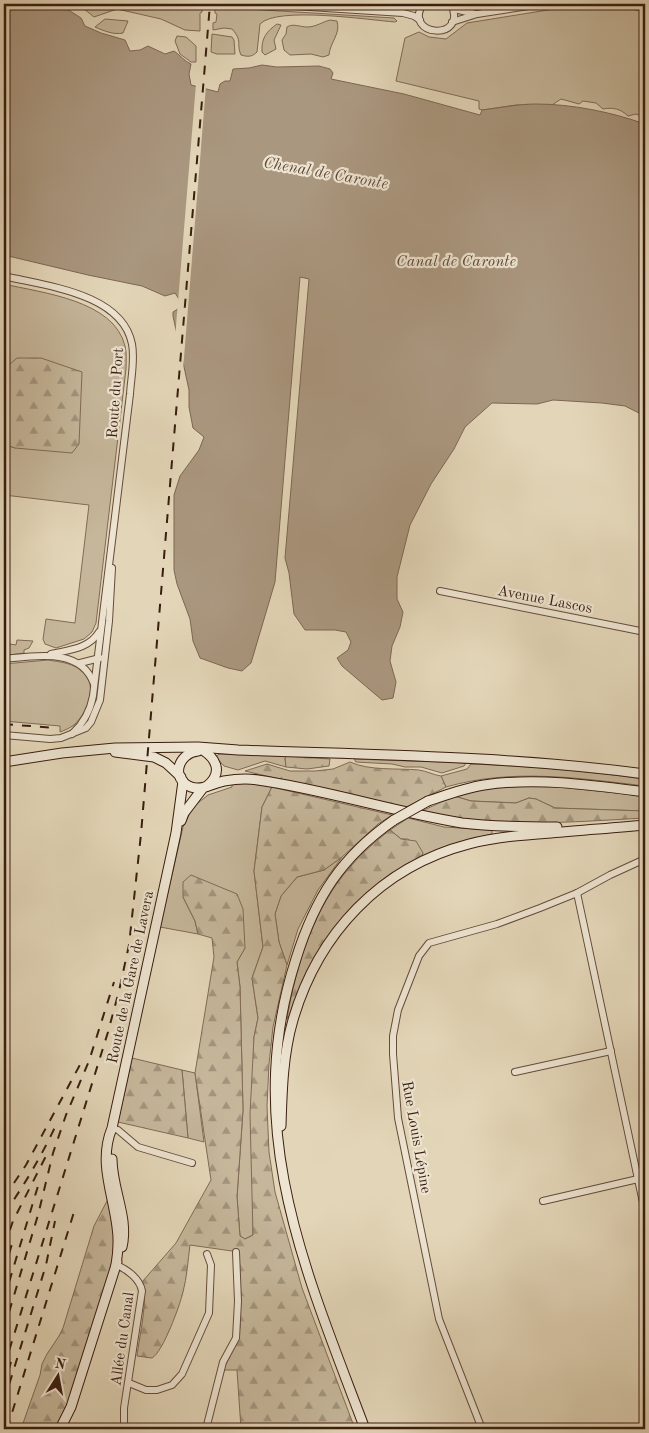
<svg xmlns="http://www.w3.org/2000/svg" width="649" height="1433" font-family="'Old Standard TT',serif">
  <defs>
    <pattern id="forest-firs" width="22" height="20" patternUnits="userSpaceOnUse" patternTransform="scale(1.25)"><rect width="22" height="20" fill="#c6b79b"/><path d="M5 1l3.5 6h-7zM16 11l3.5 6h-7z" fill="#a2947d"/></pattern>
  </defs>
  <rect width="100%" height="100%" fill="#e3d6b8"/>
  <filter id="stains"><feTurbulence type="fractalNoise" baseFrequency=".004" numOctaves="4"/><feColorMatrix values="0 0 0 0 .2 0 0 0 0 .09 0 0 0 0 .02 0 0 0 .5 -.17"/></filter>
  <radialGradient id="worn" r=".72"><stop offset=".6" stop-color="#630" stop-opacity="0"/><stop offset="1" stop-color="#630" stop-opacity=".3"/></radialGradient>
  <g fill="#c6b79b" stroke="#806a56">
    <path d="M78,4H200L202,5V12L200,13V31L185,30L161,19L117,9L94,17Z"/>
    <path d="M585,4H608L645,12V117L636,114L628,116C621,109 613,107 603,109L596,103L583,101L579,104L561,99L552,105H516L482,110L479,109V101L396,81L405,38L419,32L429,37L446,39L467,23Z"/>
    <path d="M215,7L394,18L397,21L395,22C369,20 277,6 260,24L257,52C252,57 248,57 241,55C236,44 243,41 232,29L224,28L213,30V23L216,22L217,14L215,13Z"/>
    <path d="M105,19L128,21L123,33C114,35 104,31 95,27Z"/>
    <path d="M330,20L337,21C341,34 330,42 329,55L323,57L311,54L290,55L284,50L282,40L286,34L287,27C293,23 300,27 307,27C316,27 322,22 330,20Z"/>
    <path d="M277,24L281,25L274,40L276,49L265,55L262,52C261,38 267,31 277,24Z"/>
    <path d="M212,34L232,37L234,40L235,54H217L211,52Z"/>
    <path d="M177,36L186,37L196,46V62H191L180,54L175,41Z"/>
    <path d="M4,284C42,293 114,300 125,346C127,353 126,362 126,369L96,623L92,632L84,639L56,648L45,644L43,639L46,619L75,623L89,505L4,495V444L15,448L9,365L6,393L4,394Z"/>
    <path d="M17,640L33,641L29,648L24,650V653L4,656V643L16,645Z"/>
    <path d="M48,660C60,662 75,663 84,673C98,688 87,713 74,725C70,728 65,730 60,732V726L4,721V664Z"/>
    <path d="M220,754L287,756L285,758L286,767L265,761L238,770L224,766L216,757V756Z"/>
    <path d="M354,759L466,763L464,766L442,773L421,767H405L392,764L356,762Z"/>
    <path d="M471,764C530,766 587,771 645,779V786C578,778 512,768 446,787L441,776L467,769Z"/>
    <path d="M242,782L272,787L262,807L254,871L263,947L252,978L258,1018L254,1037L253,1235L245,1239L240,1236L237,1197L243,1110L240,987L237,962L245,948L183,897L195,921L198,934L160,927L183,827L196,801L198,803L208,795L232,787V784Z"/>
    <path d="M514,786H548L645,796V811L555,808L536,799L529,798L516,803L471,801L454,796L486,789Z"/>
    <path d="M408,818L444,827L492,830V834L465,841L421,857L423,853L408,839H401L390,830Z"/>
    <path d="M342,857L318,890L298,929L287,965L279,942L275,914L281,896L297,877L324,870Z"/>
    <path d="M182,1070L195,1073L204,1142L188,1138Z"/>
  </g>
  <g fill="url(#forest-firs)" stroke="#806a56">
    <path d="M17,358H41L82,372L79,444L72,453L15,448L4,444V394L6,392L9,365Z"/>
    <path d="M287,756L330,759L329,766L307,769L286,767L285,758Z"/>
    <path d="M350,762C370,771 397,768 419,770C426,771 434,775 441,776L446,787L404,808L245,771L267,764L290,771H315L333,769Z"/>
    <path d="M272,787L392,815L378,824L342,857L324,870L297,877L281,896L275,914L279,942L287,965L273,1027L269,1064L267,1106L269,1152L275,1192L302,1288L355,1429H241L237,1370H223L235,1346L240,1328L239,1252L190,1245C188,1260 187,1277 183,1292C180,1305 163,1352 152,1358L137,1356C139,1338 149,1297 142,1282L176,1243L211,1180L195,1073L214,957L212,938L198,934L195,921L183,897V882L191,875L237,894L243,909L245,948L237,962L240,987L243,1110L237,1197L240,1236L245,1239L253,1235L250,1114L254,1037L258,1018L252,978L263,947L254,871L262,807Z"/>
    <path d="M454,796L471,801L516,803L529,798L536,799L555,808L645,811V818C570,822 497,829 422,811Z"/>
    <path d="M390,830L401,839L416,841L423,853L421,857C375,885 338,914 312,963C307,973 302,984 298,994C295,1002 292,1013 287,1019C296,965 314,907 351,866C363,852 376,841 390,830Z"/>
    <path d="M132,1058L182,1070L188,1138L118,1122Z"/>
    <path d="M108,1199C114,1221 115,1244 112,1267L69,1401L57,1429H21L40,1375L42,1364L47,1354L59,1336L63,1328L94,1226Z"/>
  </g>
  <path fill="#aa977f" stroke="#7d6653" d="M4,4H59L81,18L85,26L101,33L125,40L130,51L140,50L148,46L165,54L174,51C180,55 184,61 191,64L189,74L191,85L218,92L220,84L225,81H230L233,69L249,68L262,65L277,67L319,66L330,69L333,73L331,79L404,94L480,115L482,110C500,108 518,104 536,104C572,104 611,112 645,124V416L625,406L602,403L553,400L537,404L492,403L465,427L454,449L431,484L410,525L397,577V599L403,612L400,627L392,646L390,661L396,682L393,698L382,700L342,666L337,658L348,650L351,642L346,632L335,630H305L294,614L289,573L285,558L309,279L300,277L275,582L251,663L242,671L228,668L200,658L193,641L190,619L177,584L174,570V495L180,476L199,450L204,437L193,428L189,407V390L173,316V312L181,307L179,299L175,293L165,296L142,286L88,275L4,255Z"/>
  <path fill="#e3d6b8" d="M196,84L206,86L183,370L175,338Z"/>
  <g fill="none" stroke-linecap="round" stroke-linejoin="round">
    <g stroke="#644b3a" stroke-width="8">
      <g id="street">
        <path d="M263,4L403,13L414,16L420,20"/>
        <path d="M423,4C402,37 469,42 451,4"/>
        <path d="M636,4L645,6"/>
        <path d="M454,9L476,14"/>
        <path d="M452,22L477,14L541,4"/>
        <path d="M4,276C45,286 122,293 132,344C135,360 131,378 130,394L93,696C90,712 84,723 72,734"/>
        <path d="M440,591L645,632"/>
        <path d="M51,654C68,650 89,649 99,632"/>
        <path d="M4,659C35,656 81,647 94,684"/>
        <path d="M80,663L100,658"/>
        <path d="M4,735L50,739L61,738L86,728L91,722L100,700L109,621L112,568"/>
        <path d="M577,893L645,1212"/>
        <path d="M515,1072L611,1051"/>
        <path d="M112,1128L118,1130L138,1147L192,1163"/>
        <path d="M543,1201L638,1179"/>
        <path d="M116,1265C127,1269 140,1279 142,1291L124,1408V1429"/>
        <path d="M129,1383L146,1390H157L172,1385L182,1374L209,1313L211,1265L207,1254"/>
        <path d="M206,1429L223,1362L236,1338L238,1301L236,1252"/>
        <path d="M482,1429L439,1319L398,1118L393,1054V1036L398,1010L419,956L429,943L497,924L540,908L577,893L610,875L645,859"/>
      </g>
    </g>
    <g stroke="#3a1d10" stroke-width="11">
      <g id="secondary">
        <path d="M199,748C216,757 224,772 207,786"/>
        <path d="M198,751C178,753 170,779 191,787C202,791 214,783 224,781C235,779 247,778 258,780C327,790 394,812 462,823C494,827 525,827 557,827"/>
        <path d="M115,752L154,757L166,763L181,777"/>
        <path d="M4,762L62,753L115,748L198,747L238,750C374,755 510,756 645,774"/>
        <path d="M428,801C446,795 465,788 484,785C537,777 592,785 645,792"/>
        <path d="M181,821L184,813L203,788"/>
        <path d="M281,1126C282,1091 283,1054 293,1020C318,934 380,867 469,844C495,837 523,835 551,833C582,830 614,828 645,825"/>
        <path d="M112,1159C112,1189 129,1218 122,1247"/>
        <path d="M116,1265C118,1253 119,1240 117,1227C113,1193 98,1162 112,1128L176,833L183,781"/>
        <path d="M60,1429L71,1407L117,1262"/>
        <path d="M365,1429C306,1272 241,1129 296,959C315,898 341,857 394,820"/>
      </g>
    </g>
    <use href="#street" stroke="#ede4d1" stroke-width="6"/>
    <use href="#secondary" stroke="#ede4d1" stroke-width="9"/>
    <g stroke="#3a1d10" stroke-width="2" stroke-dasharray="9 9" stroke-linecap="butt">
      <path d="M4,724L56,728"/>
      <path d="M4,1198L26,1165L82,1061"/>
      <path d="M4,1214C24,1186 42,1155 57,1123"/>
      <path d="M4,1247L13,1221L47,1154"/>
      <path d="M4,1271L14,1237"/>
      <path d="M4,1299L38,1186"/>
      <path d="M4,1329L38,1215L53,1153L66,1115L89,1061L114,982"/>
      <path d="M4,1367L108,1032L119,991L129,945L141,834L210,4"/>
      <path d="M4,1386L11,1362"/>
      <path d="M4,1401L46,1265L55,1221"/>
      <path d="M7,1429L74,1212"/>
    </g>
    <g stroke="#3a1d10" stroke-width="11" stroke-linecap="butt">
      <path id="secondary-bridge" d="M394,820L428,801"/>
    </g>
    <use href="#secondary-bridge" stroke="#ede4d1" stroke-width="9"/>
  </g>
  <g text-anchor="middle" stroke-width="4.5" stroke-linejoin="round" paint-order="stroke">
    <g font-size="15" fill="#3a1d10" stroke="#ede4d1">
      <text transform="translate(115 393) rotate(-86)" y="5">Route du Port</text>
      <text transform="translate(545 599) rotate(11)" y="5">Avenue Lascos</text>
      <text transform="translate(130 977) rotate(-78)" y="5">Route de la Gare de Lavera</text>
      <text transform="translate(417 1137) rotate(80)" y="5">Rue Louis Lépine</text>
      <text transform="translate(122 1339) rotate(-82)" y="5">Allée du Canal</text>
    </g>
    <g font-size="16" font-style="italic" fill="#614837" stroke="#ede4d1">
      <text transform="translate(326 172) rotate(10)" y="6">Chenal de Caronte</text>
      <text x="456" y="266">Canal de Caronte</text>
    </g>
  </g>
  <rect width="649" height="1433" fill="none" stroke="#e3d6b8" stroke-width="20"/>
  <rect x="5" y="5" width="639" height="1423" fill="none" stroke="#3a1d10" stroke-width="2.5"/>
  <rect x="10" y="10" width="629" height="1413" fill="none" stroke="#3a1d10"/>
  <g transform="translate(58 1376) rotate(11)" stroke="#ede4d1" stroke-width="4" paint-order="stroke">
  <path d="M0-4L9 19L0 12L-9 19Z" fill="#3a1d10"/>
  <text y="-8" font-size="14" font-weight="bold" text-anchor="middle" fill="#3a1d10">N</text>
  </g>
  <rect width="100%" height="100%" filter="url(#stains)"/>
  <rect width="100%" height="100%" fill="url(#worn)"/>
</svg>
